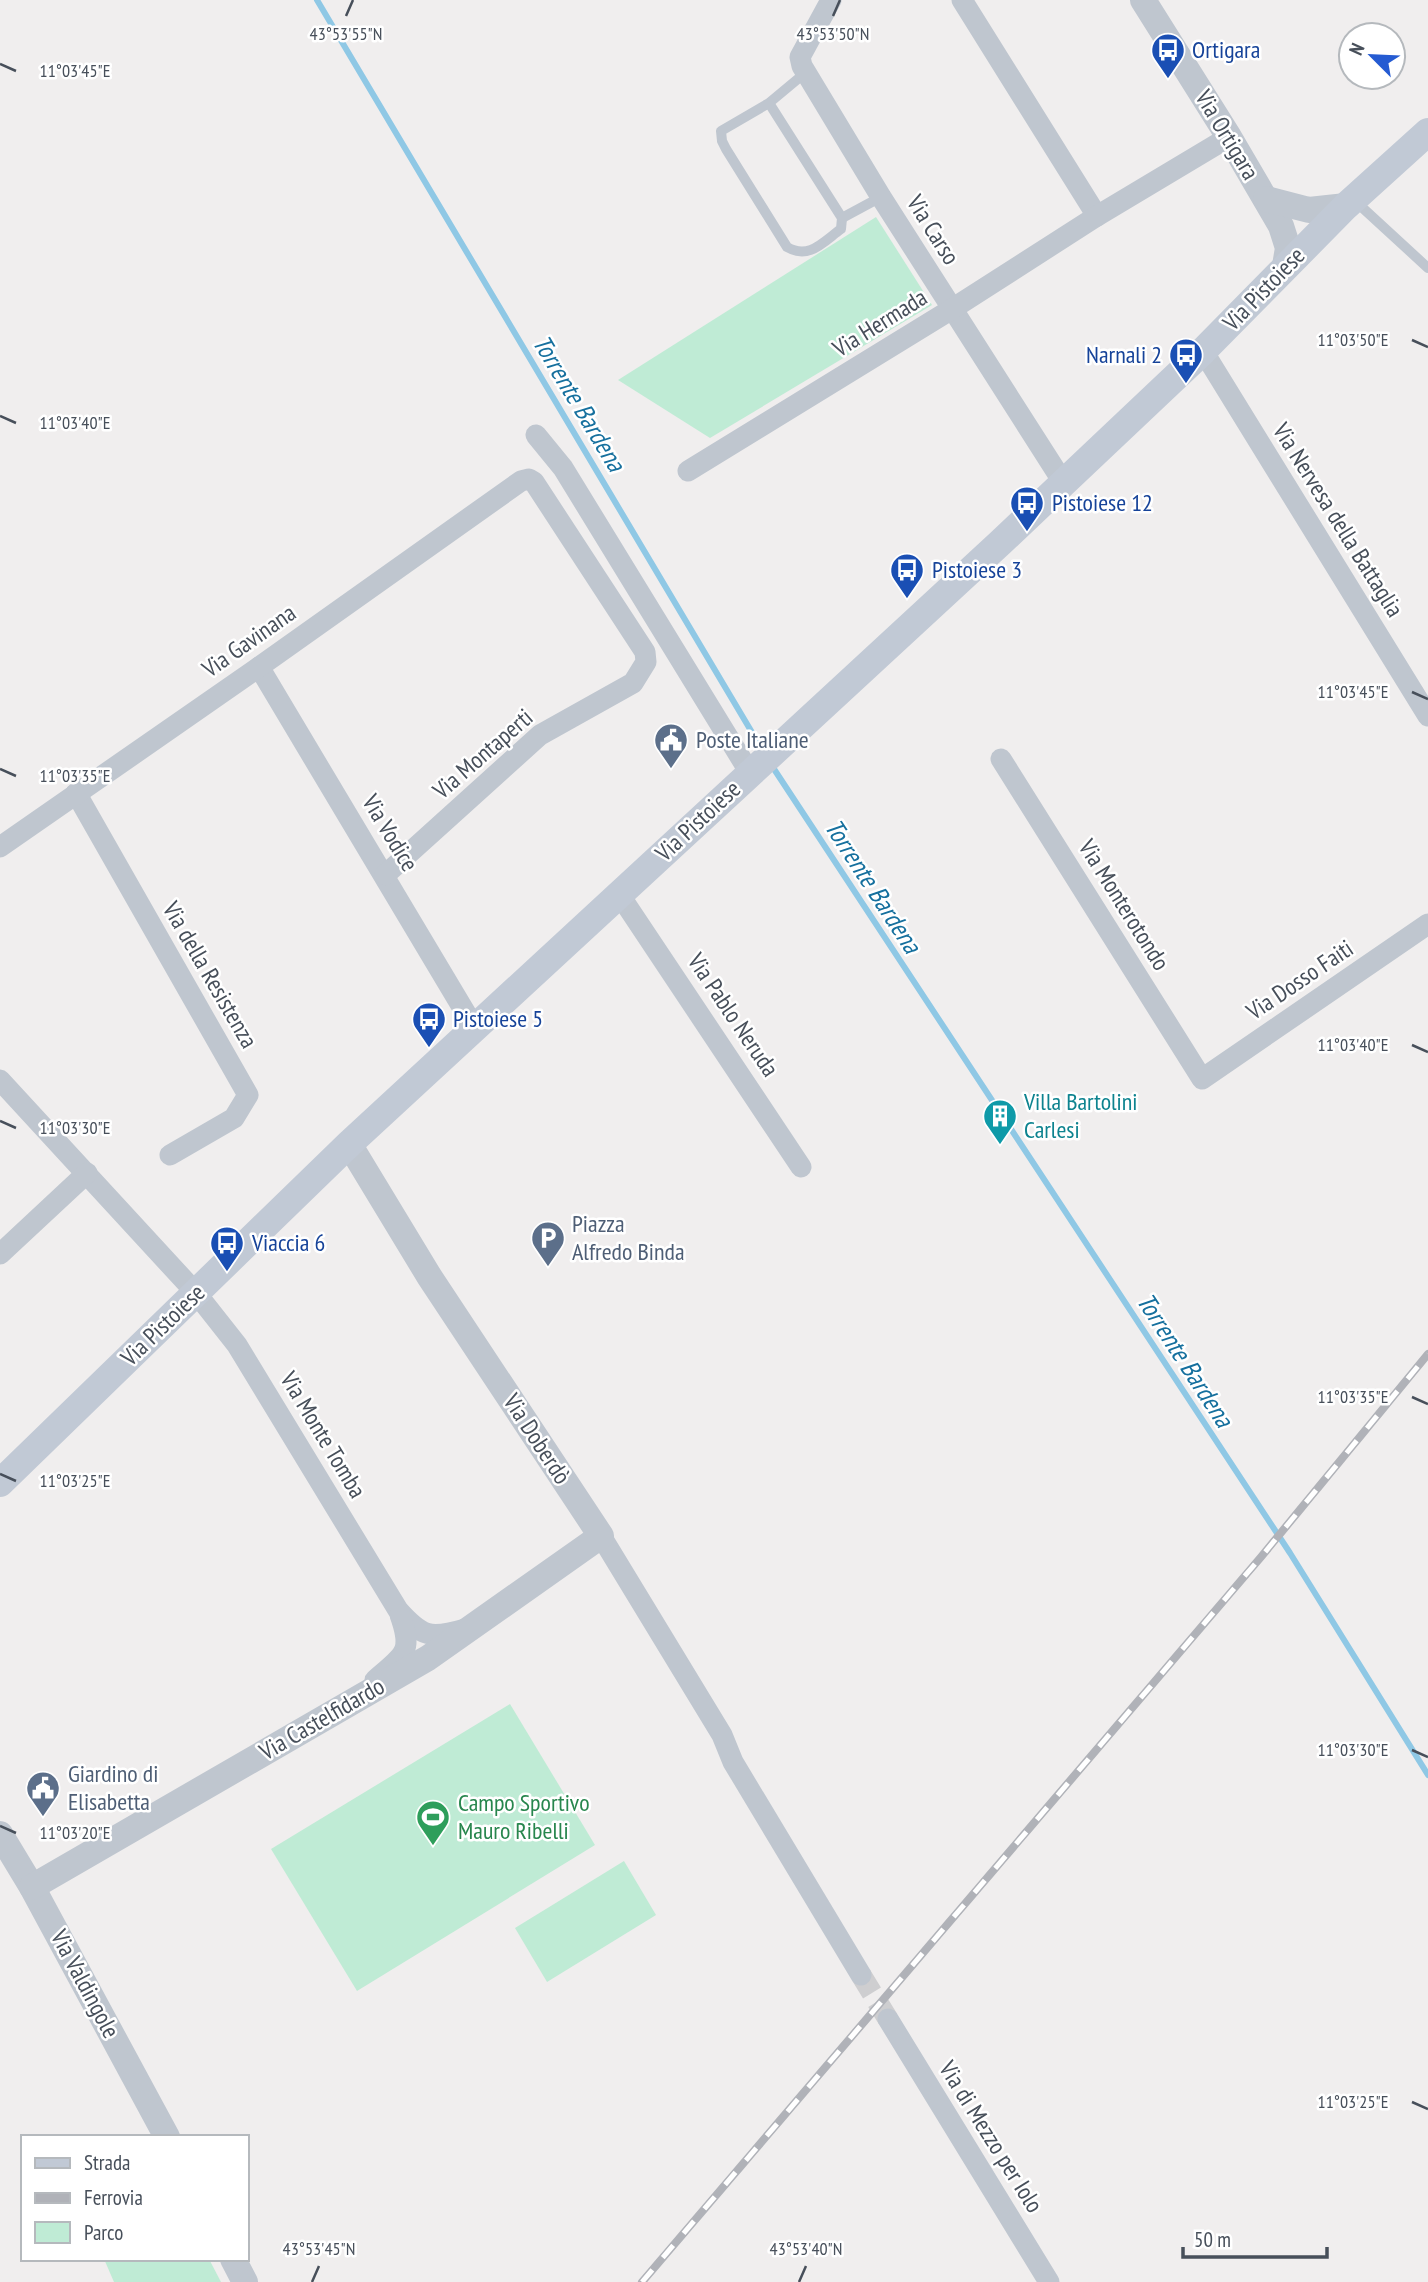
<svg xmlns="http://www.w3.org/2000/svg" width="1428" height="2282" font-family="'PT Sans Narrow',sans-serif">
  <rect width="100%" height="100%" fill="#f0eeee"/>
  <g fill="#bfebd5">
    <path d="M876,217L932,305L710,438L618,380Z"/>
    <path d="M510,1704L595,1845L357,1991L271,1849Z"/>
    <path d="M624,1861L656,1915L547,1982L515,1928Z"/>
    <path d="M104,2259H209L221,2282H114Z"/>
  </g>
  <g fill="none" stroke-linecap="round" stroke-linejoin="round">
    <g stroke="#8fc8e5" stroke-width="6">
      <path d="M317,0L763,751"/>
      <path d="M772,766L1290,1553L1428,1775"/>
    </g>
    <path stroke="#ceced0" stroke-width="21" stroke-dasharray="21 10" stroke-linecap="butt" d="M861,1975L888,2019"/>
    <g stroke="#bfc6cf" stroke-width="10">
      <path d="M769,103L842,218L841,229C823,242 809,260 787,247L726,149L722,141L721,131L769,103L805,73"/>
      <path d="M1354,200L1428,268"/>
      <path d="M842,218L881,197"/>
    </g>
    <g stroke="#bfc6cf" stroke-width="21">
      <path d="M831,0L800,57L802,66L881,197L1063,482"/>
      <path d="M962,0L1097,216"/>
      <path d="M1203,351L1428,716"/>
      <path d="M536,435L563,468L750,773"/>
      <path d="M688,471L952,309L1097,216L1229,137"/>
      <path d="M259,667L474,1027"/>
      <path d="M1001,759L1202,1079L1428,924"/>
      <path d="M76,793L248,1095L234,1118L170,1155"/>
      <path d="M0,847L259,667L521,481L529,479L534,482L645,652L646,662L633,683L540,735L385,875"/>
      <path d="M619,894L801,1167"/>
      <path d="M0,1080L196,1293L237,1345L398,1610C422,1637 430,1639 465,1629"/>
      <path d="M0,1254L87,1173"/>
      <path d="M601,1536L722,1735L733,1762L861,1975"/>
      <path d="M375,1680C403,1655 414,1654 400,1615"/>
      <path d="M888,2019L1049,2282"/>
    </g>
    <g stroke="#bfc6cf" stroke-width="26">
      <path d="M1143,0L1229,137L1281,226L1288,248L1285,266"/>
      <path d="M1266,199L1309,210L1346,206"/>
      <path d="M0,1834L32,1887L167,2137"/>
      <path d="M32,1887L428,1658L601,1536L429,1276L349,1144"/>
      <path d="M233,2259L245,2282"/>
    </g>
    <path stroke="#c1c9d5" stroke-width="28" d="M0,1483L349,1144L1000,543L1203,351L1346,206L1428,132"/>
    <g stroke="#b0b2b8" stroke-width="8">
      <path id="rail" d="M642,2282L1261,1557L1428,1354"/>
    </g>
    <use href="#rail" stroke="#fff" stroke-width="5" stroke-dasharray="16" stroke-linecap="butt"/>
  </g>
  <path fill="none" stroke="#474f5a" stroke-width="2.5" d="M346,16L353,0M833,16L840,0M0,64L16,71M1412,340L1428,347M0,416L16,423M1412,692L1428,699M0,769L16,776M1412,1045L1428,1052M0,1121L16,1128M1412,1397L1428,1404M0,1474L16,1481M1412,1750L1428,1757M0,1826L16,1833M1412,2102L1428,2109M312,2282L319,2266M799,2282L806,2266"/>
  <defs>
    <g id="bus-pin" transform="scale(1.75)"><path d="M0 17L-7.5 6A9.5 9.5 0 1 1 7.5 6Z" fill="#1a4fb4" stroke="#fff"/><path d="M-5-6H5V4H4V6H2V4H-2V6H-4V4H-5ZM-3.5-4V0h7V-4ZM-3.5 1.2v1.5H-2V1.2ZM2 1.2v1.5H3.5V1.2Z" fill="#fff"/></g>
    <g id="civic-pin" transform="scale(1.75)"><path d="M0 17L-7.5 6A9.5 9.5 0 1 1 7.5 6Z" fill="#5c6f8a" stroke="#fff"/><path d="M-.6-6.5H3V-4.5H.6V-3L4-1V1h2V6H-6V1h2V-1L-.6-3ZM-1.2 2.5V6h2.4V2.5Z" fill="#fff"/></g>
    <g id="building-pin" transform="scale(1.75)"><path d="M0 17L-7.5 6A9.5 9.5 0 1 1 7.5 6Z" fill="#0f9aa8" stroke="#fff"/><path d="M-4-6H4V6H1V3H-1V6H-4ZM-2.5-4.3h1.7v1.8h-1.7ZM.8-4.3h1.7v1.8H.8ZM-2.5-1h1.7V.8h-1.7ZM.8-1h1.7V.8H.8Z" fill="#fff"/></g>
    <g id="parking-pin" transform="scale(1.75)"><path d="M0 17L-7.5 6A9.5 9.5 0 1 1 7.5 6Z" fill="#5c6f8a" stroke="#fff"/><path d="M-3.5-5.5H1a3.5 3.5 0 0 1 0 7H-1V5.5H-3.5ZM-1-3.4V-.6H.8a1.4 1.4 0 0 0 0-2.8Z" fill="#fff"/></g>
    <g id="stadium-pin" transform="scale(1.75)"><path d="M0 17L-7.5 6A9.5 9.5 0 1 1 7.5 6Z" fill="#2e9e5b" stroke="#fff"/><path d="M0-5a6.5 5 0 1 0 0 10a6.5 5 0 1 0 0-10ZM-3.5-1.8h7v3.6h-7Z" fill="#fff"/></g>
  </defs>
  <g fill-rule="evenodd">
    <use href="#bus-pin" x="1168" y="50"/>
    <use href="#bus-pin" x="1186" y="355"/>
    <use href="#bus-pin" x="1027" y="503"/>
    <use href="#bus-pin" x="907" y="570"/>
    <use href="#civic-pin" x="671" y="740"/>
    <use href="#bus-pin" x="429" y="1019"/>
    <use href="#building-pin" x="1000" y="1116"/>
    <use href="#parking-pin" x="548" y="1238"/>
    <use href="#bus-pin" x="227" y="1243"/>
    <use href="#civic-pin" x="43" y="1788"/>
    <use href="#stadium-pin" x="433" y="1817"/>
  </g>
  <g text-anchor="middle" stroke-width="5" stroke-linejoin="round" paint-order="stroke">
    <g font-size="24" fill="#164399" stroke="#fff" text-anchor="start">
      <text x="1192" y="58">Ortigara</text>
      <text x="1162" y="363" text-anchor="end">Narnali 2</text>
      <text x="1052" y="511">Pistoiese 12</text>
      <text x="932" y="578">Pistoiese 3</text>
      <text x="453" y="1027">Pistoiese 5</text>
      <text x="252" y="1251">Viaccia 6</text>
    </g>
    <g font-size="24" fill="#474f5a" stroke="#fff">
      <text transform="translate(1227 135) rotate(59)" y="8">Via Ortigara</text>
      <text transform="translate(933 230) rotate(58)" y="8">Via Carso</text>
      <text transform="translate(1264 289) rotate(-46)" y="8">Via Pistoiese</text>
      <text transform="translate(880 323) rotate(-32)" y="8">Via Hermada</text>
      <text transform="translate(1338 520) rotate(58)" y="8">Via Nervesa della Battaglia</text>
      <text transform="translate(249 641) rotate(-35)" y="8">Via Gavinana</text>
      <text transform="translate(483 754) rotate(-41)" y="8">Via Montaperti</text>
      <text transform="translate(698 821) rotate(-43)" y="8">Via Pistoiese</text>
      <text transform="translate(390 833) rotate(59)" y="8">Via Vodice</text>
      <text transform="translate(1124 905) rotate(58)" y="8">Via Monterotondo</text>
      <text transform="translate(210 975) rotate(60)" y="8">Via della Resistenza</text>
      <text transform="translate(1300 980) rotate(-34)" y="8">Via Dosso Faiti</text>
      <text transform="translate(733 1015) rotate(56)" y="8">Via Pablo Neruda</text>
      <text transform="translate(163 1325) rotate(-44)" y="8">Via Pistoiese</text>
      <text transform="translate(323 1435) rotate(59)" y="8">Via Monte Tomba</text>
      <text transform="translate(537 1439) rotate(57)" y="8">Via Doberdò</text>
      <text transform="translate(322 1719) rotate(-30)" y="8">Via Castelfidardo</text>
      <text transform="translate(85 1984) rotate(62)" y="8">Via Valdingole</text>
      <text transform="translate(991 2137) rotate(58)" y="8">Via di Mezzo per Iolo</text>
    </g>
    <g font-size="24" fill="#4e5e75" stroke="#fff" text-anchor="start">
      <text x="696" y="748">Poste Italiane</text>
      <text x="572" y="1232">Piazza<tspan x="572" dy="28">Alfredo Binda</tspan></text>
      <text x="68" y="1782">Giardino di<tspan x="68" dy="28">Elisabetta</tspan></text>
    </g>
    <g font-size="24" fill="#0d838f" stroke="#fff" text-anchor="start">
      <text x="1024" y="1110">Villa Bartolini<tspan x="1024" dy="28">Carlesi</tspan></text>
    </g>
    <g font-size="24" fill="#27864d" stroke="#fff" text-anchor="start">
      <text x="458" y="1811">Campo Sportivo<tspan x="458" dy="28">Mauro Ribelli</tspan></text>
    </g>
    <g font-size="26" font-style="italic" fill="#16709e" stroke="#fff">
      <text transform="translate(579 403) rotate(59)" y="9">Torrente Bardena</text>
      <text transform="translate(873 886) rotate(57)" y="9">Torrente Bardena</text>
      <text transform="translate(1185 1360) rotate(57)" y="9">Torrente Bardena</text>
    </g>
  </g>
  <g font-size="18" text-anchor="middle" fill="#474f5a" stroke="#fff" stroke-width="5" stroke-linejoin="round" paint-order="stroke">
    <text x="346" y="40">43°53'55"N</text>
    <text x="833" y="40">43°53'50"N</text>
    <text x="75" y="77">11°03'45"E</text>
    <text x="1353" y="346">11°03'50"E</text>
    <text x="75" y="429">11°03'40"E</text>
    <text x="1353" y="698">11°03'45"E</text>
    <text x="75" y="782">11°03'35"E</text>
    <text x="1353" y="1051">11°03'40"E</text>
    <text x="75" y="1134">11°03'30"E</text>
    <text x="1353" y="1403">11°03'35"E</text>
    <text x="75" y="1487">11°03'25"E</text>
    <text x="1353" y="1756">11°03'30"E</text>
    <text x="75" y="1839">11°03'20"E</text>
    <text x="1353" y="2108">11°03'25"E</text>
    <text x="319" y="2255">43°53'45"N</text>
    <text x="806" y="2255">43°53'40"N</text>
  </g>
  <rect x="21" y="2135" width="228" height="126" fill="#ffffff" stroke="#b5b9bd" stroke-width="2"/>
  <rect x="35" y="2158" width="35" height="10" fill="#c1c9d5" stroke="#b5b9bd" stroke-width="2"/>
  <text x="84" y="2170" font-size="21" fill="#474f5a">Strada</text>
  <rect x="35" y="2193" width="35" height="10" fill="#b0b2b8" stroke="#b5b9bd" stroke-width="2"/>
  <text x="84" y="2205" font-size="21" fill="#474f5a">Ferrovia</text>
  <rect x="35" y="2222" width="35" height="21" fill="#bfebd5" stroke="#b5b9bd" stroke-width="2"/>
  <text x="84" y="2240" font-size="21" fill="#474f5a">Parco</text>
  <g transform="translate(1372 56) rotate(294)"><circle r="33" fill="#ffffff" stroke="#b5b9bd" stroke-width="2"/>
  <path d="M0-5L12 26L0 18L-12 26Z" fill="#255bd2"/>
  <text y="-10" font-size="19" font-weight="bold" text-anchor="middle" fill="#474f5a">N</text>
  </g>
  <path d="M1183 2247v10h144v-10" fill="none" stroke="#474f5a" stroke-width="3.5"/>
  <text x="1194" y="2247" font-size="21" fill="#474f5a" stroke="#ffffff" stroke-width="5" paint-order="stroke">50 m</text>
</svg>
